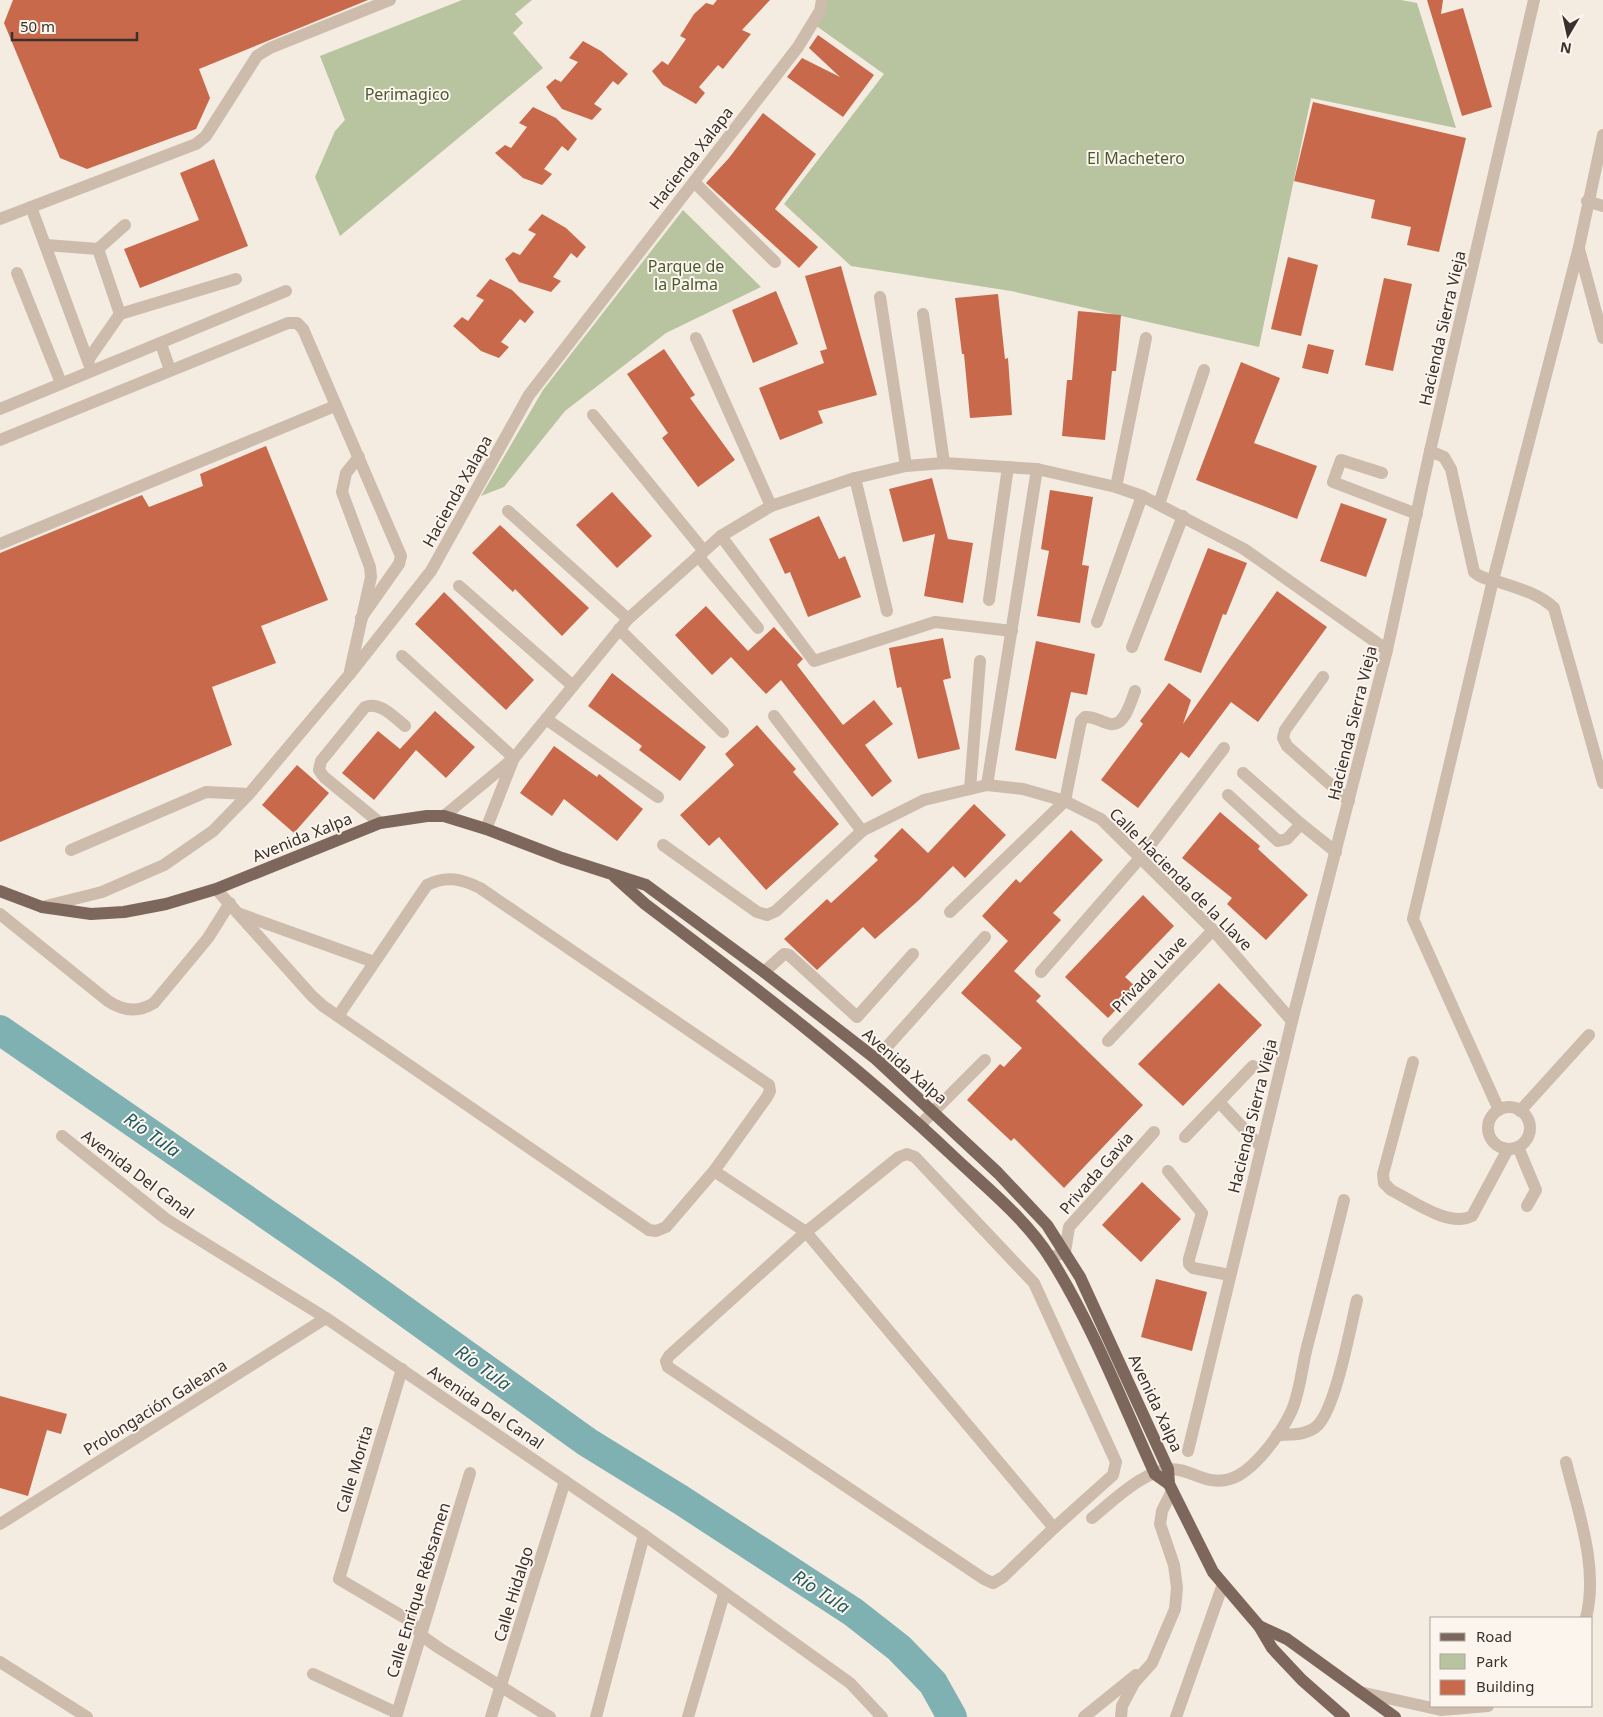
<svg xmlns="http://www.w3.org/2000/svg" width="1603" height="1717" font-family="'Noto Sans',sans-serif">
  <rect width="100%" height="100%" fill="#f4ebe1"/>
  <g fill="#b8c4a0">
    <path d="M462,0H532L515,14L523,23L513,33L543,68L340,236L315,177L335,131L345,120L320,56Z"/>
    <path d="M824,0H1401L1417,3L1456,128L1311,98L1259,347L1011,291L851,266L784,204L884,74L815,25Z"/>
    <path d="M683,210L761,287L666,333L565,411L504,487L481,496L543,390Z"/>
  </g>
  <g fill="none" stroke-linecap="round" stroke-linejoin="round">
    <path stroke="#7fb0b2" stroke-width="30" d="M0,1030L346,1269L587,1442L681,1500L853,1612L899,1648L933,1683L952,1717"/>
  </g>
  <g fill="#c8694b">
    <path d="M13,0H368L199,69L210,98L196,129L87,169L60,158L4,23Z"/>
    <path d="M717,0H770L742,30L751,34L723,69L718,65L699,87L705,93L696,104L663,85L652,71L662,61L668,65L686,39L680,36L694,14L706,3L713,5Z"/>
    <path d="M1427,0H1443L1441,14L1463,8L1492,107L1462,116Z"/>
    <path d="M818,35L874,75L843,117L787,77L802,58L840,77L809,48Z"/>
    <path d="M583,41L601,51L628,74L618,85L613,81L594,104L602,109L592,120L562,109L546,87L555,79L561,82L578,62L569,58Z"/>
    <path d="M1313,102L1466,138L1439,252L1407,245L1411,227L1371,218L1375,200L1294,181Z"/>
    <path d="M533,107L556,118L577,139L568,151L562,146L544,169L552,174L542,185L523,178L495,153L505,145L511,148L527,127L519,123Z"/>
    <path d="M763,113L816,154L775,209L818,247L799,268L706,183L729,158Z"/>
    <path d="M214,159L248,246L140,288L124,249L199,220L180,173Z"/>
    <path d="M542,214L566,228L586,247L577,258L571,253L553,277L561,281L551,292L519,282L505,259L513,252L520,255L536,234L528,230Z"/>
    <path d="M1288,257L1318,265L1301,336L1271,329Z"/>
    <path d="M841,266L877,395L818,411L823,423L780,440L759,388L824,363L820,351L827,349L805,276Z"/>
    <path d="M1384,278L1412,284L1393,371L1365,365Z"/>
    <path d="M490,279L512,290L534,312L525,323L520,319L501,342L509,347L499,358L481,351L453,326L462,317L468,321L484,300L476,296Z"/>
    <path d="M776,291L798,344L753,363L732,310Z"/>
    <path d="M998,294L1005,359L1008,358L1012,415L970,418L964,354H962L955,298Z"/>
    <path d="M1078,311L1121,315L1116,371H1112L1105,440L1062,436L1067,380H1072Z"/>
    <path d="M1308,344L1334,350L1328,374L1302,368Z"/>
    <path d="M664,349L695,395L690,398L735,460L698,487L662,438L668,433L627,374Z"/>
    <path d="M1241,362L1280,378L1254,443L1317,466L1297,519L1196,480Z"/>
    <path d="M266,446L328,600L261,626L276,663L212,687L232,745L0,842V553L142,495L149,507L203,486L200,474Z"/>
    <path d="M932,478L948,539L973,543L963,603L924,596L935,534L903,542L889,489Z"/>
    <path d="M1050,490L1093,497L1082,565L1089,566L1080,623L1037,616L1049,551L1041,549Z"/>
    <path d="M612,492L652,536L617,568L576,525Z"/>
    <path d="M1341,503L1387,519L1366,577L1320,561Z"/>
    <path d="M819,516L839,559L845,556L861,597L808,617L790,572L785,574L769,539Z"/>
    <path d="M500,525L589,608L562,636L515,589L513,592L472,553Z"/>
    <path d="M1208,548L1247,563L1226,615L1223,614L1201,673L1164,660Z"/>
    <path d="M1277,591L1327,627L1258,722L1231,702L1189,758L1181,752L1138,808L1101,780L1143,724L1140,721L1169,683L1191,700L1183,724Z"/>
    <path d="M444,592L534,680L506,710L415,624Z"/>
    <path d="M706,606L748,651L774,627L803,659L797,665L843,725L874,700L893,724L865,745L892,781L872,797L781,680L766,694L731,657L712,675L675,635Z"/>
    <path d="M943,638L951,678L943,680L960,749L918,759L901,687L897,688L889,648Z"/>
    <path d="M1036,641L1095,654L1087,695L1071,692L1056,759L1015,750Z"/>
    <path d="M612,673L706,747L680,781L639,750L642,746L588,706Z"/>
    <path d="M435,711L475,747L446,778L416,750L374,800L342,773L378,731L400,749Z"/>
    <path d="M757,725L796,769L793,772L839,824L766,890L719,837L709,846L680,815L734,765L725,754Z"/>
    <path d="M554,746L597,777L599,774L643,809L617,841L564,799L552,816L520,793Z"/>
    <path d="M297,765L329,793L294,833L262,805Z"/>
    <path d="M974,804L1006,835L965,878L953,866L919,900L875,939L863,927L817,970L784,939L827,899L831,903L878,860L874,856L902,828L928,853Z"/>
    <path d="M1220,812L1260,846L1258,849L1308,895L1266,940L1227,904L1232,898L1182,858Z"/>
    <path d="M1071,830L1103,860L1053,913L1061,920L1014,971L1041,996L1036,1001L1143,1105L1064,1188L1014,1138L1011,1141L967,1100L1000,1064L1004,1067L1022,1048L961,993L1008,941L982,916L1016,879L1020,883Z"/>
    <path d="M1143,895L1174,926L1125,977L1137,988L1108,1018L1065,977Z"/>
    <path d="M1219,983L1262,1025L1183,1106L1138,1064Z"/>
    <path d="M1142,1182L1181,1219L1141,1262L1102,1225Z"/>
    <path d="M1156,1279L1207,1292L1192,1351L1141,1337Z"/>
    <path d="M0,1396L67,1414L61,1434L47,1430L28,1496L0,1488Z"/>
  </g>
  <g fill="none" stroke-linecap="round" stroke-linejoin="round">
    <g stroke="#cdbbac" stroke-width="12">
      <path d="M694,182L775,262"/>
      <path d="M1587,201L1603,206"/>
      <path d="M31,207L89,364"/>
      <path d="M0,219L196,144L206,136L257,56L270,48L390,0"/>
      <path d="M46,245L98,249L125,225"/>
      <path d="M98,249L120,314"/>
      <path d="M1579,249L1603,338"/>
      <path d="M17,273L61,383"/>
      <path d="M880,297L906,466"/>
      <path d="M923,314L944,463"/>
      <path d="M696,338L771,506"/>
      <path d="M161,344L170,370"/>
      <path d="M88,360L120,314L236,279"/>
      <path d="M0,409L286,291"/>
      <path d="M593,415L704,551"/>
      <path d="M0,440L288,323H297L303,329L401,556L399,564L361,618"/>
      <path d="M1430,451L1444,457L1451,469L1474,572C1480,578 1488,579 1496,581C1517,588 1538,593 1554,608L1603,783"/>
      <path d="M1382,473L1341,460L1333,482L1417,514"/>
      <path d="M855,478L887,611"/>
      <path d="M1116,487L1146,338"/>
      <path d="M1159,504L1204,370"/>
      <path d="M508,511L628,619"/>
      <path d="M721,536L814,661L935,622L1012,631"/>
      <path d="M0,544L335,406"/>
      <path d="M698,556L758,628"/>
      <path d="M459,586L573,686"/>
      <path d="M989,600L1008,467"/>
      <path d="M1097,622L1142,496"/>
      <path d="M619,629L723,732"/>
      <path d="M1132,647L1183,516"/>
      <path d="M402,656L514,758"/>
      <path d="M350,671L371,577L370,567L342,492L346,473L359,457"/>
      <path d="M1323,677L1285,730L1283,738L1287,746L1349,801"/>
      <path d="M774,716L862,831"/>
      <path d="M546,719L658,797"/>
      <path d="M987,785L1037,469"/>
      <path d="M970,789L980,661"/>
      <path d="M1228,795L1278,841L1287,839L1301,824L1243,773"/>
      <path d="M444,816L514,758L628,619L721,536L771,506L855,478L906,466L944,463L1037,469L1116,487L1142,496L1244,549L1387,650"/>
      <path d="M380,823L324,777L319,770L321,761L365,707C380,701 394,717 405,726"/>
      <path d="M1301,824L1336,852"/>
      <path d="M486,829L513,760"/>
      <path d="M663,845L757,912L767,915L776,911L862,831L924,800L987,785L1023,789L1065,801L1101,819L1213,930L1292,1021"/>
      <path d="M71,850L206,792L249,794"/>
      <path d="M216,889L312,996L323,1006L649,1230L656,1231L666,1227L714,1171L806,1232L1054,1528L1003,1577L993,1583L984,1579L668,1367L666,1361L669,1356L806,1232L899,1157L907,1154L915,1157L1034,1283L1116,1462L1113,1475L1054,1528"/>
      <path d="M42,907L102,892L164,865L213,831L249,794L349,675L431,571L529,395L798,47L820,11L822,0"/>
      <path d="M950,912L1065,801L1081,721L1085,717C1095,716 1102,723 1111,724C1125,726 1131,701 1135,691"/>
      <path d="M0,914L108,1001C123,1011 138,1013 154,1003L208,938L230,903"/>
      <path d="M240,914L374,962"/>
      <path d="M764,972L784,954L789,955L857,1017L913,954"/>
      <path d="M1041,972L1141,857L1224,748"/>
      <path d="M338,1016L427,885C446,875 462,879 480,888L769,1085L770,1091L767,1097L714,1171"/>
      <path d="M1108,1041L1213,930"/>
      <path d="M876,1059L985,937"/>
      <path d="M1413,1062L1383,1174L1384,1183L1391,1190C1413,1201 1449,1228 1472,1216L1508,1149"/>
      <path d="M1219,1102L1261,1147"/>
      <circle cx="1509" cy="1128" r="21"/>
      <path d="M1499,1110L1413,919L1493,580L1579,247L1603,135"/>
      <path d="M1520,1111L1589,1035"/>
      <path d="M920,1125L985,1060"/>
      <path d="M62,1136L166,1219L326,1318L644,1535L850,1683L882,1717"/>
      <path d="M1185,1137L1253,1066"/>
      <path d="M1518,1147L1536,1190L1527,1206"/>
      <path d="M1168,1171L1202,1213L1189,1259V1264L1193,1268L1230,1275"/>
      <path d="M1050,1258L1065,1252L1069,1227L1154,1132"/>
      <path d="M402,1369L339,1579L412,1622L422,1636L439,1648L550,1717"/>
      <path d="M1277,1435C1290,1434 1307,1436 1318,1425C1336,1406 1350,1329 1357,1300"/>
      <path d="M1188,1451L1292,1021L1387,650L1430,451L1534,0"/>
      <path d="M1566,1462C1578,1512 1599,1567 1586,1618"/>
      <path d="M1092,1518C1113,1501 1149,1464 1179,1470C1198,1474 1210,1485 1230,1479C1254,1472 1282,1432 1292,1410C1300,1391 1302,1367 1307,1347C1320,1298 1332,1249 1344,1200"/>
      <path d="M0,1524L326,1318"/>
      <path d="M0,1662L87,1717"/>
      <path d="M313,1674L397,1713"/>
      <path d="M1360,1692L1441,1710L1488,1706"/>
      <path d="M396,1717L470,1473"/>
      <path d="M491,1717L565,1481"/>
      <path d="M596,1717L644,1535"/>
      <path d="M688,1717L724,1594"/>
      <path d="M1084,1717L1136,1675"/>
      <path d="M1121,1717L1122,1706L1134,1683L1152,1663L1175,1609L1177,1588L1174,1565L1160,1524L1162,1511L1172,1491"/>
      <path d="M1176,1717L1223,1584"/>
    </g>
    <g stroke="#7d675c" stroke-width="12">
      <path d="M615,877L645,904C751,984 857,1065 954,1157C987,1188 1026,1219 1051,1259C1093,1326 1122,1402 1155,1474L1169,1484"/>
      <path d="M0,891L42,907L91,914L124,912L166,904L216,889L380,823L427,816H444L486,829L562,858L646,885L764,972L876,1059L998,1173L1047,1225L1080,1277L1168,1469L1169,1484L1213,1572L1259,1626L1272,1648L1302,1680L1344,1717"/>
      <path d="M1259,1626L1287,1639L1395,1717"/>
    </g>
  </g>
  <g text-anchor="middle" stroke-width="4" stroke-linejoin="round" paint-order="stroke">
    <g font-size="16" fill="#4a5a2e" stroke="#fbf5ee">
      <text x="407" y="100">Perimagico</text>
      <text x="1136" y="164">El Machetero</text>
      <text x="686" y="272">Parque de<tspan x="686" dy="18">la Palma</tspan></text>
    </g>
    <g font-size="16" fill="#3b302b" stroke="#fbf5ee">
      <text transform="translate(691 158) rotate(-52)" y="6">Hacienda Xalapa</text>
      <text transform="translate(1442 328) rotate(-77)" y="6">Hacienda Sierra Vieja</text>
      <text transform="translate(457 491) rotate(-61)" y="6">Hacienda Xalapa</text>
      <text transform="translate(1352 723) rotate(-76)" y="6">Hacienda Sierra Vieja</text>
      <text transform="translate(302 837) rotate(-22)" y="6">Avenida Xalpa</text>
      <text transform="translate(1181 879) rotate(45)" y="6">Calle Hacienda de la Llave</text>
      <text transform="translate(1149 974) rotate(-46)" y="6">Privada Llave</text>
      <text transform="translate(905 1066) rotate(41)" y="6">Avenida Xalpa</text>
      <text transform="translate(1252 1116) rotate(-76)" y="6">Hacienda Sierra Vieja</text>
      <text transform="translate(1096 1173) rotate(-49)" y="6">Privada Gavia</text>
      <text transform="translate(138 1174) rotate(37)" y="6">Avenida Del Canal</text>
      <text transform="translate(1156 1403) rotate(65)" y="6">Avenida Xalpa</text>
      <text transform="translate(155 1407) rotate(-32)" y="6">Prolongación Galeana</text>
      <text transform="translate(486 1407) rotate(34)" y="6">Avenida Del Canal</text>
      <text transform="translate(354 1469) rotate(-73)" y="6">Calle Morita</text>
      <text transform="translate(418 1590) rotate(-73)" y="6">Calle Enrique Rébsamen</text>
      <text transform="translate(513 1594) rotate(-73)" y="6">Calle Hidalgo</text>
    </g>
    <g font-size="18" font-style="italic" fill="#1f5a5e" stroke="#fbf5ee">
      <text transform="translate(152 1135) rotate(35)" y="6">Río Tula</text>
      <text transform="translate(483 1368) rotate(36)" y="6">Río Tula</text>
      <text transform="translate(821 1592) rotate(33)" y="6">Río Tula</text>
    </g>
  </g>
  <rect x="1430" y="1617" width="162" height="90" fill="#fbf5ee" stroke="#aea6a0"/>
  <rect x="1440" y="1633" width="25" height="8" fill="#7d675c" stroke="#aea6a0"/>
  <text x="1476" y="1642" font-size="15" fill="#3b302b">Road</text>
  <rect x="1440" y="1654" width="25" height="15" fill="#b8c4a0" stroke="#aea6a0"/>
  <text x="1476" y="1667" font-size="15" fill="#3b302b">Park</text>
  <rect x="1440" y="1680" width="25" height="15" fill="#c8694b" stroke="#aea6a0"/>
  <text x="1476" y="1692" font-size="15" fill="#3b302b">Building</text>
  <g transform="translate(1568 35) rotate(189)" stroke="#fbf5ee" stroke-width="4" paint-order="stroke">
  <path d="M0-4L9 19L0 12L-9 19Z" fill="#3b302b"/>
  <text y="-8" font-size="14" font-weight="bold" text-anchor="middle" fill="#3b302b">N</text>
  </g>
  <path d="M12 32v8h125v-8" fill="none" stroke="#3b302b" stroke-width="2.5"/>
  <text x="20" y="32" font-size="15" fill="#3b302b" stroke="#fbf5ee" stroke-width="4" paint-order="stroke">50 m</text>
</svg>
